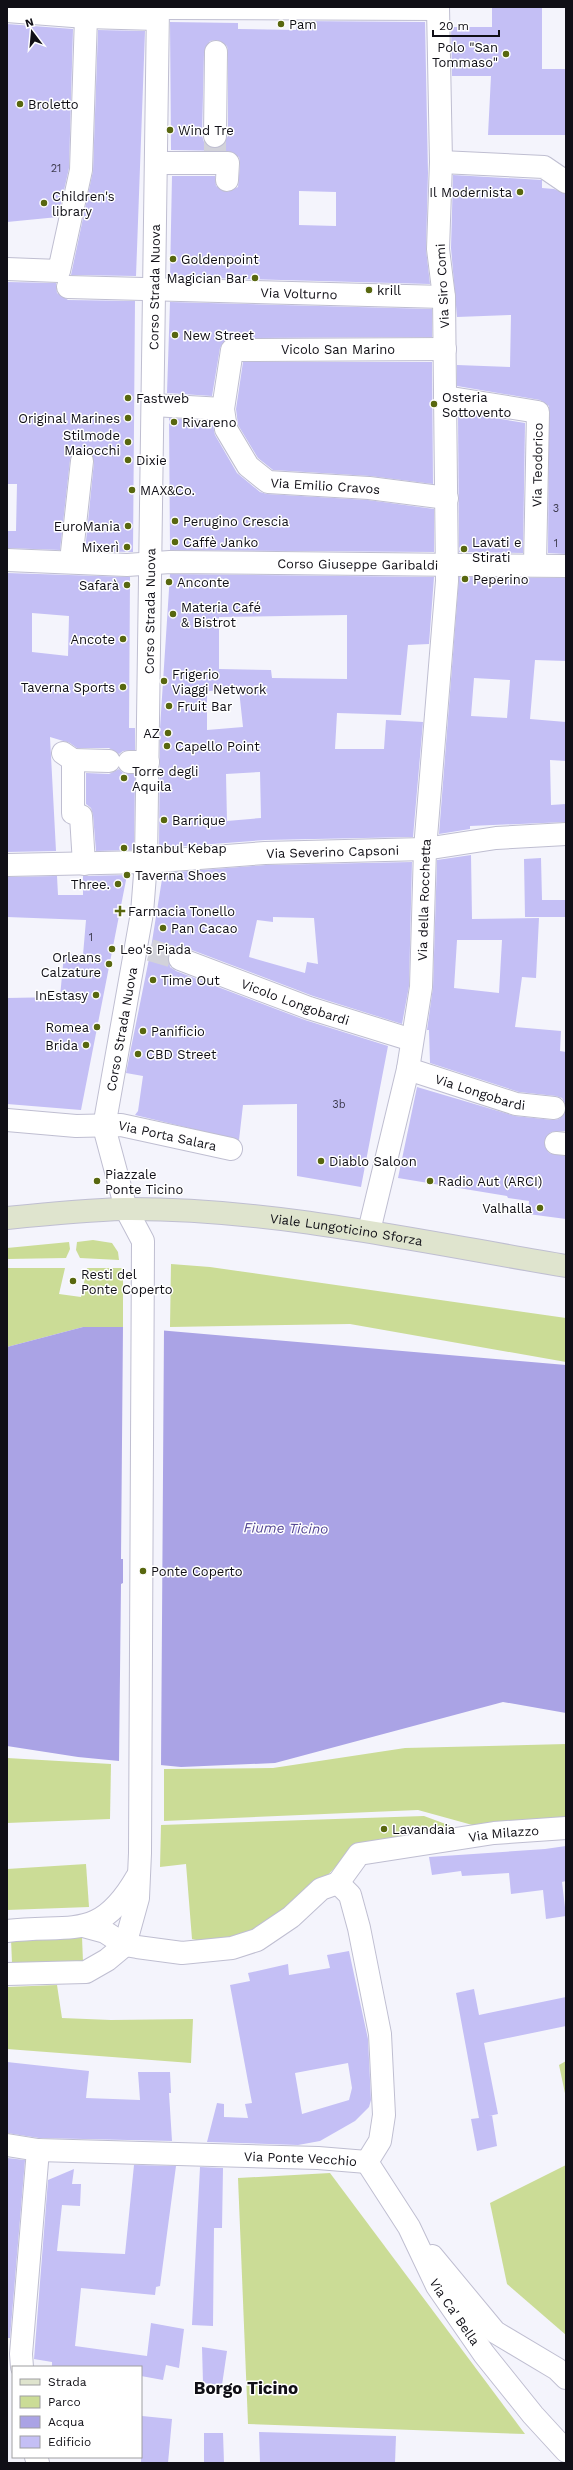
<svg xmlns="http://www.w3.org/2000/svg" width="573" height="2470" font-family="'Work Sans',sans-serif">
  <rect width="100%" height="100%" fill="#f4f4fc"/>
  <g fill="#cbdc96">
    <path d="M93,1240L112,1243L118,1252L119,1260L80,1258L76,1250L77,1242Z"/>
    <path d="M69,1242L70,1249L66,1258L7,1259V1248Z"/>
    <path d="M171,1264L210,1267L566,1318V1362L350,1324L170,1327Z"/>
    <path d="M7,1268H65L59,1294L81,1297L87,1268H123V1327H83L7,1347Z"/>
    <path d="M566,1744V1818L476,1826L418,1810L164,1821V1769L273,1768L405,1748Z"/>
    <path d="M7,1758L111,1764L110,1819L7,1823Z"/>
    <path d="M424,1816L470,1833L351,1851L315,1888L254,1936L218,1945L192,1939L186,1864L160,1867L161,1825Z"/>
    <path d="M86,1864L89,1907L7,1910V1869Z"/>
    <path d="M82,1937L83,1962L12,1963L11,1939Z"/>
    <path d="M57,1985L62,2018L111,2020L193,2019L191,2063L7,2049V1987Z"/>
    <path d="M566,2061V2098L559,2065Z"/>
    <path d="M566,2165V2335L507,2284L490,2203Z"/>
    <path d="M330,2173L525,2434L248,2424L238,2178Z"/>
  </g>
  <path fill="#aaa3e5" d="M83,1327H123L566,1365V1713L503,1702L275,1763L181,1767L78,1757L7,1746V1347Z"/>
  <path fill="#f4f4fc" d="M123,1325L164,1329L161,1767L119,1763L121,1584L123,1583V1559H121Z"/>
  <g fill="#c4bff5" fill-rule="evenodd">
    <path d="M492,7H542V69H566V135H488L491,76H452L451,27H492Z"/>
    <path d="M296,21L425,22L428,173L426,249L430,284L170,277L172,176H215L216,186L227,192L238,187L240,164L239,157L228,151L171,150L170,22L238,23V29L296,30ZM217,40L227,46L228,52V136L221,147L214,148L204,142L202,136L204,52L210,41ZM299,191L336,192V226L299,225Z"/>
    <path d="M7,24L73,29L69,168L58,217L7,222Z"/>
    <path d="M98,30L145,31L136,276L71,275L93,171Z"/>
    <path d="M453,175L542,180V188L554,189L566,194V554L548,553L549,406L540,400L457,386V365L510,367L511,315L457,317L451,248Z"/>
    <path d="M7,282L56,283L57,293L68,300L135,301L133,552L85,551L94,462L90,451L83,449L72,453L70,460L60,550L7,548V531H16L17,484H7Z"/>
    <path d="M170,302L432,309V337L232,338L226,339L220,348L212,396L167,393Z"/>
    <path d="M243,362H432L433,484L370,476L273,470L258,458L238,425L236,409Z"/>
    <path d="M458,412L525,423L523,553L459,552Z"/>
    <path d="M169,418L212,421L215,435L237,473L260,492L267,494L368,500L434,509V552L170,550Z"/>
    <path d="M7,573L130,577L129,728H135V750L123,751L119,754L109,748H77L70,743L50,737L56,851L7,852ZM32,613L69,616L68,656L32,652Z"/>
    <path d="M170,574L434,577L429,644L408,645L401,715L337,713L335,749H384L386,720L423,722L413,837L265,840L159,848L160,728ZM347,615V679L272,678L271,670L219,669V617ZM239,690L243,727L207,730V691ZM260,772L261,818L227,821L226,774Z"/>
    <path d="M459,577L566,578V661L535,660L530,719L566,722V761L550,760L551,805L566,804V822L470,826V829L439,834ZM474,678L510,680L507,718L471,716Z"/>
    <path d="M119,769L123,773L135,774L134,850L96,851L93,815L91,808L86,804V773L109,774Z"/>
    <path d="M471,855L472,919L539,918L536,978L522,977L515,1027L561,1031L560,1051L566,1052V1106L562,1098L556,1096L519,1092L430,1063L429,1030H427L433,987L437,860ZM457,940H502L499,993L454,988Z"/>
    <path d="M541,858L542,900H566V917H525L524,859Z"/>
    <path d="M412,862L409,986L402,1024L313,996L184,947L172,949L168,955L170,967L176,971L305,1020L388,1046L361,1187L297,1176V1104L243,1105L239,1140L135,1115L138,1111L143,1076L126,1073L150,954L163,873L266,865ZM273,917L314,918L318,964L307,962L305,973L249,957L257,920L273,922Z"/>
    <path d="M127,875L81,1110L7,1104V998L60,997L64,954L83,955L86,920L7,917V877L57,876L58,895H83V876Z"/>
    <path d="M417,1087L515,1116L553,1120L559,1119L566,1111V1131L551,1132L544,1142L549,1153L566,1156V1219L528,1214L529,1201L508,1198L507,1196L398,1178Z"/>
    <path d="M566,1846V1881L562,1882L566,1916L546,1919L543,1890L511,1894L509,1873L462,1876L461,1871L432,1875L429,1857L545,1849Z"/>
    <path d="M349,1951L368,2039L371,2100L369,2107L355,2121L320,2141L298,2145L207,2142L217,2103L224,2104V2117L248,2118L245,2104L252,2103L230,1985L250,1981L248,1973L288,1964L289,1975L330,1968L327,1955ZM348,2063L352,2088L349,2100L302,2114L295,2073Z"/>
    <path d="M474,1989L479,2015L566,1997V2026L484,2043L498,2114L489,2116L492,2115L497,2146L477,2151L471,2119L479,2118L456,1993Z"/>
    <path d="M7,2062L89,2071L86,2098L140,2100L138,2072H170L171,2093H169L172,2141L39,2138L7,2133Z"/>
    <path d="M7,2158L25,2160L10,2338H7Z"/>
    <path d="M134,2165L176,2166L160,2286L156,2287L155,2295L81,2288L75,2346L147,2356L151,2323L184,2329L179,2368L166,2365L163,2380L141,2376V2367H52V2362L34,2359L48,2180L74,2169L72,2184H81L80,2206L62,2205L57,2251L125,2254Z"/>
    <path d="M200,2167L223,2168L222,2228H214L213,2326L192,2325Z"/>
    <path d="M202,2347L227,2351L222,2385L203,2383Z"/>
    <path d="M142,2416L172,2419L168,2463H141Z"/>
    <path d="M259,2432L396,2436L395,2463H260Z"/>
    <path d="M204,2433H223L224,2463H204Z"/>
  </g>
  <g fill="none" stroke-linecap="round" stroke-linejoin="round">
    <g stroke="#d2d2da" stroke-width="22" stroke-dasharray="22 11" stroke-linecap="butt">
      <path d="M215,157V136"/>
      <path d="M150,950L180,959"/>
    </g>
    <g stroke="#bfbed1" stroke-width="24">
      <g id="street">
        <path d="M158,8L438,9"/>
        <path d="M7,11L86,17L157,19"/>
        <path d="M215,136L216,52"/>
        <path d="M441,162L544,167L566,182"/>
        <path d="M156,163H228L227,180"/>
        <path d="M7,269L59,271L81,170L86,17"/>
        <path id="s1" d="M68,287L444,297"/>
        <path id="s2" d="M445,349L232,350L223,409L226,429L248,466L268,482L369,488L447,498"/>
        <path d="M445,397L538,412L535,565"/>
        <path d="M153,405L223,409"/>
        <path id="s3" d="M7,560L127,565L170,562L566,566"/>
        <path d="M71,561L82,461"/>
        <path d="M63,753L73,760V813L81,816L84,864"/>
        <path d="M73,760L109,761"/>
        <path d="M129,762H148"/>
        <path id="s4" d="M7,865L146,862L265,853L425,849L496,838L566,834"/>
        <path id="s5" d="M180,959L309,1008L412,1040"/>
        <path id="s6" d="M408,1069L516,1104L554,1108"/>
        <path id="s7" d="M7,1120L76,1126L121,1125L231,1149"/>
        <path d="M556,1143L566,1144"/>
        <path id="s8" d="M369,1231L408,1069L421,987L425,849L447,581L444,297L438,249L441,162L438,7"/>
        <path d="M338,1883L350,1895L359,1928L380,2034L384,2115L380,2141L367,2162"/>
        <path id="s9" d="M338,1883L359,1854L494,1833L566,1828"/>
        <path d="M83,1926L105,1932L125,1945L137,1947L182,1953L232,1948L257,1940L291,1917L321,1889L338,1883"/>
        <path d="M7,1931C71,1923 99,1943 137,1877"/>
        <path id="s10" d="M7,1974L86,1972L107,1960L125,1945L138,1898L140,1853L143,1241L126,1209L104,1127L142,913L146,862L158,7"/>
        <path id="s11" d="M7,2145L38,2150L318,2158L367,2162"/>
        <path id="s12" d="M367,2162L409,2227L437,2286L484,2354L533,2415L566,2451"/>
        <path d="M432,2256L495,2332L557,2369L566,2378"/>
        <path d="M22,2367L21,2354L38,2150"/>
        <path d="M36,2457L38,2463"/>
      </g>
    </g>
    <g stroke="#bfbed1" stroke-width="24">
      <g id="secondary">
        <path id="s13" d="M7,1218C46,1214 85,1210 125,1209C271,1208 422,1242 566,1266"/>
      </g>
    </g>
    <use href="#street" stroke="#fff" stroke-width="22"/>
    <use href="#secondary" stroke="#dfe4ce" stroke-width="22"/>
  </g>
  <g fill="#58670f" stroke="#fff" stroke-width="1.5">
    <circle cx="281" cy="24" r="4"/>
    <circle cx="506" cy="54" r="4"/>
    <circle cx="20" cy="104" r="4"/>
    <circle cx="170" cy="130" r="4"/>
    <circle cx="520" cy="192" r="4"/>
    <circle cx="44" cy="203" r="4"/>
    <circle cx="173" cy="259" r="4"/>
    <circle cx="255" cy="278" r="4"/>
    <circle cx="369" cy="290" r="4"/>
    <circle cx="175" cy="335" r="4"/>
    <circle cx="128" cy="398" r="4"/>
    <circle cx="434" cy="404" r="4"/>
    <circle cx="128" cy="418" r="4"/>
    <circle cx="174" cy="422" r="4"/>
    <circle cx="128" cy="442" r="4"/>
    <circle cx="128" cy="460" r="4"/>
    <circle cx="132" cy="490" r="4"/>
    <circle cx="175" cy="521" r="4"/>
    <circle cx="128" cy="526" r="4"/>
    <circle cx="175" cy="542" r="4"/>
    <circle cx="127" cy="547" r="4"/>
    <circle cx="464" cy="549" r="4"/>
    <circle cx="465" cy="579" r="4"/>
    <circle cx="169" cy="582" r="4"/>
    <circle cx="127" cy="585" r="4"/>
    <circle cx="173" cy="614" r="4"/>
    <circle cx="123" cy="639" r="4"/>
    <circle cx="164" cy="681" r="4"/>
    <circle cx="123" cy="687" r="4"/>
    <circle cx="169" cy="706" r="4"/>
    <circle cx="168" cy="733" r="4"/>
    <circle cx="167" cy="746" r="4"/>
    <circle cx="124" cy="778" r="4"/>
    <circle cx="164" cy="820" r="4"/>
    <circle cx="124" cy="848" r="4"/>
    <circle cx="127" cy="875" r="4"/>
    <circle cx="118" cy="884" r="4"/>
    <path d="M118 905h4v4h4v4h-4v4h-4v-4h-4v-4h4z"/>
    <circle cx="163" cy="928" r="4"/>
    <circle cx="112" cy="949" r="4"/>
    <circle cx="109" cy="964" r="4"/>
    <circle cx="153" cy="980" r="4"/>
    <circle cx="96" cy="995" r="4"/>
    <circle cx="97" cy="1027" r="4"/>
    <circle cx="143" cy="1031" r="4"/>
    <circle cx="86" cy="1045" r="4"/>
    <circle cx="138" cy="1054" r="4"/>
    <circle cx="321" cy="1161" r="4"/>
    <circle cx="97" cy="1181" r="4"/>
    <circle cx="430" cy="1181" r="4"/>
    <circle cx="540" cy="1208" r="4"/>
    <circle cx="73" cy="1281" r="4"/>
    <circle cx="143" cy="1571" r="4"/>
    <circle cx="384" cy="1829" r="4"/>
  </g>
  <g text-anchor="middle" stroke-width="3" stroke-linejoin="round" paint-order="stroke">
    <g font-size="11" fill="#3d3b4e">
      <text x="56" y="172">21</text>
      <text x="556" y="512">3</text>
      <text x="556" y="547">1</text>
      <text x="91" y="941">1</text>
      <text x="339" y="1108">3b</text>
    </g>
    <g font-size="13" fill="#100f16" stroke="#fff" text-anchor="start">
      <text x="289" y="29">Pam</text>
      <text x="498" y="52" text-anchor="end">Polo "San<tspan x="498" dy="15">Tommaso"</tspan></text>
      <text x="28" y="109">Broletto</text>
      <text x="178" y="135">Wind Tre</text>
      <text x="512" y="197" text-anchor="end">Il Modernista</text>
      <text x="52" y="201">Children's<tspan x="52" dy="15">library</tspan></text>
      <text x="181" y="264">Goldenpoint</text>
      <text x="247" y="283" text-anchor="end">Magician Bar</text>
      <text x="377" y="295">krill</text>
      <text x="183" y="340">New Street</text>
      <text x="442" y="402">Osteria<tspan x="442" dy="15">Sottovento</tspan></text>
      <text x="136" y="403">Fastweb</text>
      <text x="120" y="423" text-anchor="end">Original Marines</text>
      <text x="182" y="427">Rivareno</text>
      <text x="120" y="440" text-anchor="end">Stilmode<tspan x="120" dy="15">Maiocchi</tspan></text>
      <text x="136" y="465">Dixie</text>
      <text x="140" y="495">MAX&amp;Co.</text>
      <text x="183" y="526">Perugino Crescia</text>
      <text x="120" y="531" text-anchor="end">EuroMania</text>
      <text x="183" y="547">Caffè Janko</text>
      <text x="472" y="547">Lavati e<tspan x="472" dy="15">Stirati</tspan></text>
      <text x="119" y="552" text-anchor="end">Mixerì</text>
      <text x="473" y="584">Peperino</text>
      <text x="177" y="587">Anconte</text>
      <text x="119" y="590" text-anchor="end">Safarà</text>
      <text x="181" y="612">Materia Café<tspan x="181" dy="15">&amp; Bistrot</tspan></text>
      <text x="115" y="644" text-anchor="end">Ancote</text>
      <text x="172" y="679">Frigerio<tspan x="172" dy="15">Viaggi Network</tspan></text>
      <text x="115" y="692" text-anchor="end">Taverna Sports</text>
      <text x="177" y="711">Fruit Bar</text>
      <text x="160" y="738" text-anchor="end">AZ</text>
      <text x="175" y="751">Capello Point</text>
      <text x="132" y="776">Torre degli<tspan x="132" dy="15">Aquila</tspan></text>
      <text x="172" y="825">Barrique</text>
      <text x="132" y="853">Istanbul Kebap</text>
      <text x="135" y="880">Taverna Shoes</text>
      <text x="110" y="889" text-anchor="end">Three.</text>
      <text x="128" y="916">Farmacia Tonello</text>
      <text x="171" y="933">Pan Cacao</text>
      <text x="120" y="954">Leo's Piada</text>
      <text x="101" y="962" text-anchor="end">Orleans<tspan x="101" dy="15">Calzature</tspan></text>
      <text x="161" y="985">Time Out</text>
      <text x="88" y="1000" text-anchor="end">InEstasy</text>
      <text x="89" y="1032" text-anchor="end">Romea</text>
      <text x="151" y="1036">Panificio</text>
      <text x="78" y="1050" text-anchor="end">Brida</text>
      <text x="146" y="1059">CBD Street</text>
      <text x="329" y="1166">Diablo Saloon</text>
      <text x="105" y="1179">Piazzale<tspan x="105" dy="15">Ponte Ticino</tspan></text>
      <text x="438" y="1186">Radio Aut (ARCI)</text>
      <text x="532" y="1213" text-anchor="end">Valhalla</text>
      <text x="81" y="1279">Resti del<tspan x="81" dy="15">Ponte Coperto</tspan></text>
      <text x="151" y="1576">Ponte Coperto</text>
      <text x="392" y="1834">Lavandaia</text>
    </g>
    <g font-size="13" fill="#100f16" stroke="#fff">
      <text transform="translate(442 286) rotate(-93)" y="5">Via Siro Comi</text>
      <text dy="5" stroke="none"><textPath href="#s10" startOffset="1797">Corso Strada Nuova</textPath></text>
      <text dy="5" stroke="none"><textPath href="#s1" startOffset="231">Via Volturno</textPath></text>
      <text x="338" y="354">Vicolo San Marino</text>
      <text transform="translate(537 465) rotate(-89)" y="5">Via Teodorico</text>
      <text dy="5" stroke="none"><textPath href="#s2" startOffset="419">Via Emilio Cravos</textPath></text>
      <text dy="5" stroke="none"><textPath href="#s3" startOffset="351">Corso Giuseppe Garibaldi</textPath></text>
      <text dy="5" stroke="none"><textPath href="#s10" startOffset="1473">Corso Strada Nuova</textPath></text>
      <text dy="5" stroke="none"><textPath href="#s4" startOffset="326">Via Severino Capsoni</textPath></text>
      <text dy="5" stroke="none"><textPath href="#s8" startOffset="337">Via della Rocchetta</textPath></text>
      <text dy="5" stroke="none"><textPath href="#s5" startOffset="123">Vicolo Longobardi</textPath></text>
      <text dy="5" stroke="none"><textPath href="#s10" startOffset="1053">Corso Strada Nuova</textPath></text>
      <text dy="5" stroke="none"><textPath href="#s6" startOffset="76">Via Longobardi</textPath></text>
      <text dy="5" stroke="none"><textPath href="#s7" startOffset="162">Via Porta Salara</textPath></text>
      <text dy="5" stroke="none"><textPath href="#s13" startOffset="341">Viale Lungoticino Sforza</textPath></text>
      <text dy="5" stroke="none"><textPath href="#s9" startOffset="182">Via Milazzo</textPath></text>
      <text dy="5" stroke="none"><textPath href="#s11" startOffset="294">Via Ponte Vecchio</textPath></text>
      <text dy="5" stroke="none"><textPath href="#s12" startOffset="174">Via Ca' Bella</textPath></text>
    </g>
    <g font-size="14" font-style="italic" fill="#534593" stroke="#fff">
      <text transform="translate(286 1528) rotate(1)" y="5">Fiume Ticino</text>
    </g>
    <g font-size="17" font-weight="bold" fill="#100f16" stroke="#fff">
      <text x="246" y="2394">Borgo Ticino</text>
    </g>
  </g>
  <rect width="573" height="2470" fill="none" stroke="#100f16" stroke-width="16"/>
  <rect x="12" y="2366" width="130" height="92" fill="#ffffff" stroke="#9f9fa2"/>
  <rect x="20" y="2379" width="20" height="6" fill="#dfe4ce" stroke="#9f9fa2"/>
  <text x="48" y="2386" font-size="12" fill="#100f16">Strada</text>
  <rect x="20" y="2396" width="20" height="12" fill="#cbdc96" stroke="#9f9fa2"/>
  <text x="48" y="2406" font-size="12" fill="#100f16">Parco</text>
  <rect x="20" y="2416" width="20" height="12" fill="#aaa3e5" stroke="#9f9fa2"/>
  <text x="48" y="2426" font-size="12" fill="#100f16">Acqua</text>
  <rect x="20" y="2436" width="20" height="12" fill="#c4bff5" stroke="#9f9fa2"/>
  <text x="48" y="2446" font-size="12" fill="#100f16">Edificio</text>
  <g transform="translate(32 32) rotate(344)" stroke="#ffffff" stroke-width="3" paint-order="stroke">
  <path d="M0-3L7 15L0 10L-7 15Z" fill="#100f16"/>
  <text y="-6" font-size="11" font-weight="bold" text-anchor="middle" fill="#100f16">N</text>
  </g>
  <path d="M433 30v6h66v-6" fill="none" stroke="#100f16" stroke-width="2"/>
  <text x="439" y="30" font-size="12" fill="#100f16" stroke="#ffffff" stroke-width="3" paint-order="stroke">20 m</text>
</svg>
